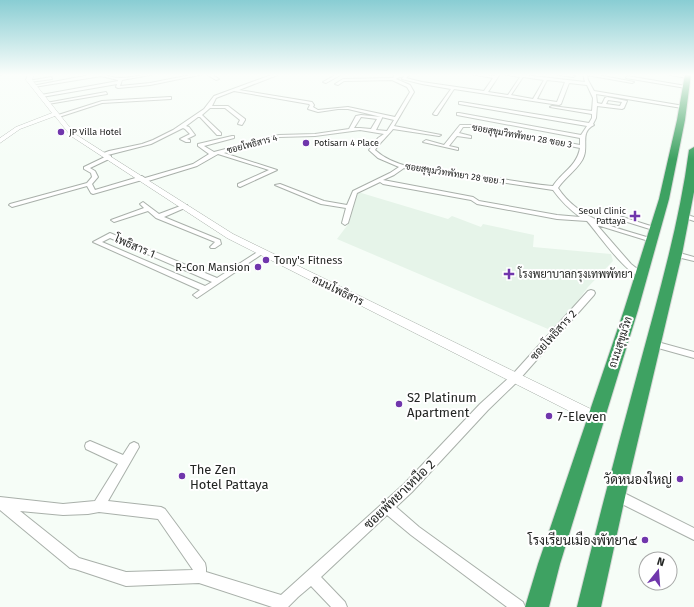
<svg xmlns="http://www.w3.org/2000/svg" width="694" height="607" font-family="'Fira Sans',Sarabun,sans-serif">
  <rect width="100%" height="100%" fill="#f6fdf7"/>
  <path fill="#e6f4e9" d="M358,192L448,219L452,216L481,227L483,224L534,235L533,247L611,254L613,261L588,287L555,332L337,239L349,223Z"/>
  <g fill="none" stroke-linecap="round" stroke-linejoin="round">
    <g stroke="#a9b0aa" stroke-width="2">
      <g id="street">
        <path d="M0,74H5L0,75Z"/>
        <path d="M95,74C104,74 112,78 120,78C132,78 143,74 155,74L122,80L120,86L150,83L196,74H204L150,85L118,88L116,87L117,84L42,97H41V95L118,81V80L101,76L34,87L32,86Z"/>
        <path d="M206,74H211L219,79L216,80Z"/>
        <path d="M274,74H280L239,90L312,102L314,105L313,107L318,110L348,107L395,117L410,92L407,87L392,80L344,81L338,85L335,84L343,79L393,78L394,76L401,74H410L406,78L422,82L484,91L493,78L471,74L495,76L496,74H500L488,92L508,95L520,77L503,74H515L585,82L583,74H593L634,82L632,83L587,75L588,80L594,91L684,106V107L682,108L596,94L597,103L602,104L605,98L607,97L627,101L624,108L622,109L597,106L596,118L593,124L594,125C580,132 588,144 584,156C581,167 565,177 558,188C579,220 619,229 654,239L655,240L654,241L652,242L597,225L631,264L645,275L644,277C629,279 597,232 587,221L557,219L477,204L471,200L383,184L380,182L357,193L348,223L345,225L342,223L346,208L321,204L275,185L280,184L324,201L347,205L353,191L390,173L399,167L378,158L369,150L378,138L384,134L360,130L315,136L279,137L224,153L277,170L240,187L238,186V184L269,170L218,154L197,166L145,182L142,180L93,194L91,193L87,186L12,207L9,205L10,204L87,183L92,177L91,173L84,169V167L109,155L111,156V158L90,168L95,171L98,177L92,184L95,190L142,176L145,178L193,164L209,154L198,146V144L232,136H234V138L204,146L214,152L279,135L315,134L349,129L356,116L361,115L382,117V118L376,130L387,131L394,120L348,109H338L318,112L308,109L310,105L309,104L234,91L216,98L212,106H228L245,119V120L242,125L238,124L240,120L225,108H210L202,115L221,133V135H217L200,117H198L186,126L189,127L195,135L187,139L190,140V142H186L180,139L190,134L185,129L183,128L151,144L104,156L101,154L109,151L142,144L153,140L173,130L204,109L214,96ZM404,76L402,79L422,84L451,89L433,114L435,115H437L454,89L559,105L561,104L569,83L587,85L593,98L592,111L552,106L550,107L592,114V118L589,123L461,102H459V104L587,126L581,135L459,113H457V115L580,138V145L473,125H460L444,145L426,140L423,142L458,150V148L449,146L457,136L471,138V136L459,133L463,127H473L580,148C577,166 562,172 553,186C529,184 505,179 480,176C447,171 400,173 375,150C380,142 388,136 393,129L439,136L441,135L394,126L414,92L410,85L396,79L397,78ZM523,77L544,80L533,99L511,95ZM547,80L565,82L557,102L537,99ZM608,100L622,102L620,106L606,104ZM361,117L377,119L371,129L360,128H354ZM404,168L438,174L479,179L553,190C561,201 569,209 580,217L557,215L479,201L473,197L383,180L394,175Z"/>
        <path d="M337,74H342L326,83L323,82Z"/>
        <path d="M554,74H566L575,76L573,77Z"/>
        <path d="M665,74H675L690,77L688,78Z"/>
        <path d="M627,76L686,86L688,87L686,88L626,78Z"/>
        <path d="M51,77L52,79L30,82L28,81Z"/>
        <path d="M106,92L107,94L48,104L46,103Z"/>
        <path d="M170,97H171V99L102,103L59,117L55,116L102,101Z"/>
        <path d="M143,202L159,214L183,205H187V207L164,217L220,240L221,244L215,248H211L210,247L215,242L156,218L148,211L114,222L111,220L144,208L140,204Z"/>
        <path d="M610,213L657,228L658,229L657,230H653L608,216V214Z"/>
        <path d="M684,214L694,217V221L682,217L681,216Z"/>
        <path d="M110,233L217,278L259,251L261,250L265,252L197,298L193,295L200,290L93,242ZM110,238L212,282L205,286L102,242Z"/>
        <path d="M673,252H676L694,257V261L673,256L672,254Z"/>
        <path d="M591,290L594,291L595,293L594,295L518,381L488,410L412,492L396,507L419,527L523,602L525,607H507L411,535L387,515L321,577L345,602L347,607H331L311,586L298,597L288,607H272L199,583L126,586L75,569L70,568L0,510V497L63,504L95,501L118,464L86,449L85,446L86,443L90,441L123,455L130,444L134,442L138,444L139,447L108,501L161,507L165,509L205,563L206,568V572L281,595L404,484L480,404L512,375L588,291ZM20,511L63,515L88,514L99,512L158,519L193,570L126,572L79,558Z"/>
        <path d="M654,341L694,352V358L651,346L650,344L651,342Z"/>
        <path d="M616,489L694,528V540L612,499L610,495L612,491Z"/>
      </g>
    </g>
    <g stroke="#a9b0aa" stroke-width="1">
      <path id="secondary" d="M28,74H34L32,80L75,134L233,234L601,414L603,418L601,422L596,424L591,422L227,238L71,136L55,116L20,129L0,143V138L16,127L52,113L26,80Z"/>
    </g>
    <g stroke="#d7d8d7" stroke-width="2">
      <g id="highway">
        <path d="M685,74H691L685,120L669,199L638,310L560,564L549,607H525L538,564L624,310L659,199L677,120Z"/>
        <path d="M694,147V192L682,254L631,470L601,607H577C596,529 616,452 637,375C657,300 679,226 689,150Z"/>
      </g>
    </g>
    <use href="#street" fill="#fff" fill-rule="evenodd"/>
    <use href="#secondary" fill="#fff" fill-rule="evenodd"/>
    <use href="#highway" fill="#3ea262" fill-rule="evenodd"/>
  </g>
  <linearGradient id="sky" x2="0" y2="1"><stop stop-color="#89cdd3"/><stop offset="0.47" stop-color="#fbfefb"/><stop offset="1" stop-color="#fbfefb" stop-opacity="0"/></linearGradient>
  <rect width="694" height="159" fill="url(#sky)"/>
  <g fill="#7036ac" stroke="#fff" stroke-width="1.5">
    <circle cx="61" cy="132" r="4"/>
    <circle cx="306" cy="143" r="4"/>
    <path d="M633 210h4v4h4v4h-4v4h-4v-4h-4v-4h4z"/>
    <circle cx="266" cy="260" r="4"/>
    <circle cx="258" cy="267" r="4"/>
    <path d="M507 268h4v4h4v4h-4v4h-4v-4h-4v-4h4z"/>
    <circle cx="399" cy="404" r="4"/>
    <circle cx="549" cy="416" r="4"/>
    <circle cx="182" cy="476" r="4"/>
    <circle cx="680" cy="479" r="4"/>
    <circle cx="645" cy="540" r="4"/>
  </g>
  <g text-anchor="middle" stroke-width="4" stroke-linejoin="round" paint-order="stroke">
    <g font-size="9" fill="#232523" stroke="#fff" text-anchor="start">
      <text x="69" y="135">JP Villa Hotel</text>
      <text x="314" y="146">Potisarn 4 Place</text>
      <text x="626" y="214" text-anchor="end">Seoul Clinic<tspan x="626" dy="10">Pattaya</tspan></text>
    </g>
    <g font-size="9" fill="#232523" stroke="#fff">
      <text transform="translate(522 136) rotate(10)" y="3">ซอยสุขุมวิทพัทยา 28 ซอย 3</text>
      <text transform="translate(252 144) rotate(-15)" y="3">ซอยโพธิสาร 4</text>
      <text transform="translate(455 174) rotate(9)" y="3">ซอยสุขุมวิทพัทยา 28 ซอย 1</text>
    </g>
    <g font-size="11" fill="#232523" stroke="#fff">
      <text transform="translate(135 246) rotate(23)" y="4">โพธิสาร 1</text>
      <text transform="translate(338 290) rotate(26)" y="4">ถนนโพธิสาร</text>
      <text transform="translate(553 335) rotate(-48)" y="4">ซอยโพธิสาร 2</text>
      <text transform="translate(620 342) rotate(-72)" y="4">ถนนสุขุมวิท</text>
    </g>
    <g font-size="11" fill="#232523" stroke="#fff" text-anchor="start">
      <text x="274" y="264">Tony's Fitness</text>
      <text x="250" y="271" text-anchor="end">R-Con Mansion</text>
      <text x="518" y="278">โรงพยาบาลกรุงเทพพัทยา</text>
    </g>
    <g font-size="13" fill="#232523" stroke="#fff" text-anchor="start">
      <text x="407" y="402">S2 Platinum<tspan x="407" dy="15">Apartment</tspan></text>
      <text x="557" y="421">7-Eleven</text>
      <text x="190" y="474">The Zen<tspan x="190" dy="15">Hotel Pattaya</tspan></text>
      <text x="672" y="484" text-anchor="end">วัดหนองใหญ่</text>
      <text x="637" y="545" text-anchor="end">โรงเรียนเมืองพัทยา๔</text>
    </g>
    <g font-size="13" fill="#232523" stroke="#fff">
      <text transform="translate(399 494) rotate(-44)" y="5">ซอยพัทยาเหนือ 2</text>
    </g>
  </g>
  <g transform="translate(658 571) rotate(17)"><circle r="19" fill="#ffffff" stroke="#a7a8a7"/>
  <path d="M0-3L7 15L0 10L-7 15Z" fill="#7036ac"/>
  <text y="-6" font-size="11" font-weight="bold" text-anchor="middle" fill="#232523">N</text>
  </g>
</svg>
